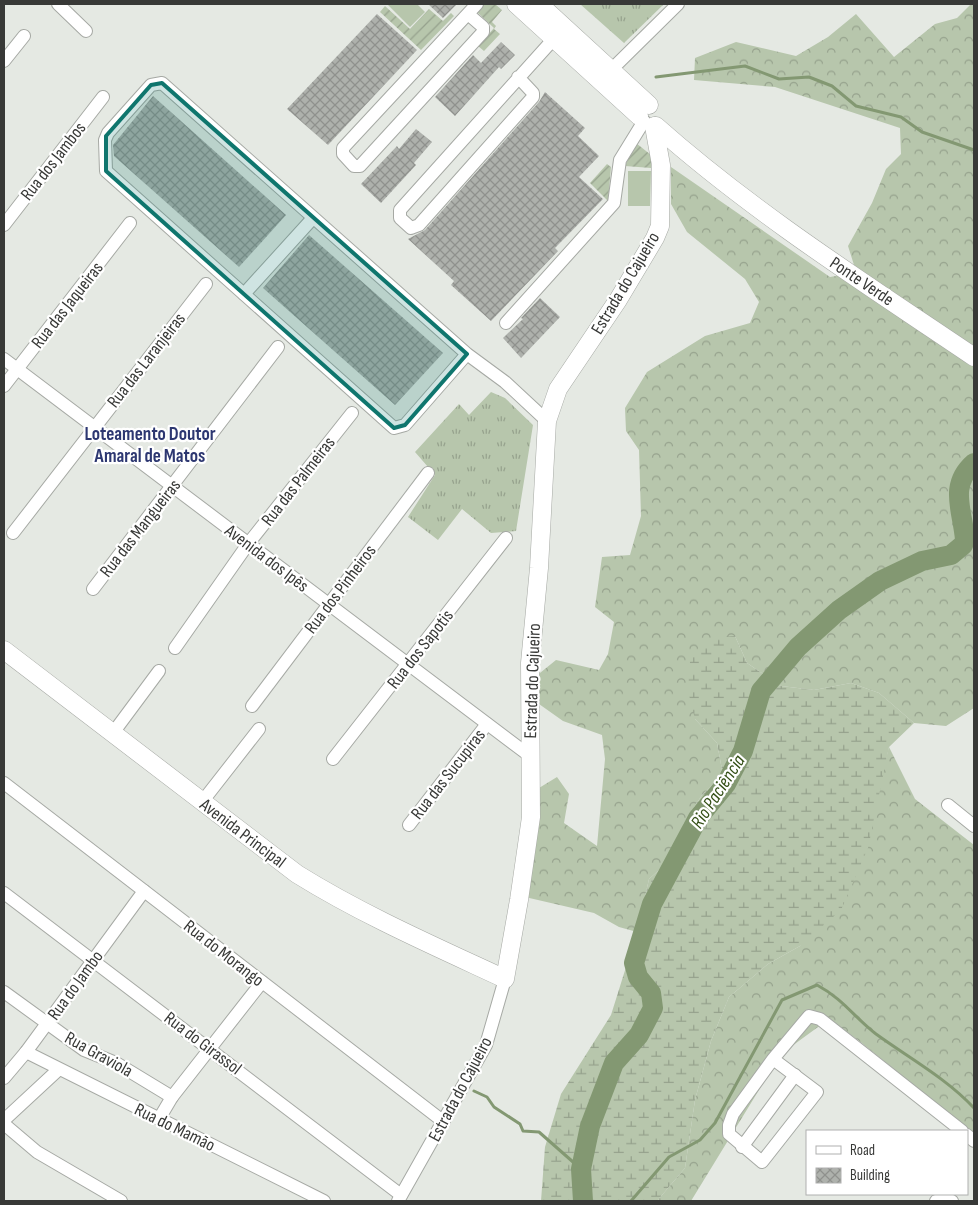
<svg xmlns="http://www.w3.org/2000/svg" width="978" height="1205" font-family="'Sofia Sans Condensed',sans-serif">
  <defs>
    <pattern id="grass-tufts" width="24" height="20" patternUnits="userSpaceOnUse" patternTransform="scale(1.25)"><rect width="24" height="20" fill="#b7c6ac"/><path d="M3 7l-1-3M5 7V3M7 7l1-3M15 17l-1-3M17 17v-4M19 17l1-3" fill="none" stroke="#96a28d"/></pattern>
    <pattern id="forest-crowns" width="20" height="18" patternUnits="userSpaceOnUse" patternTransform="scale(1.25)"><rect width="20" height="18" fill="#b7c6ac"/><path d="M2 6a3 3 0 1 1 6 0M12 15a3 3 0 1 1 6 0" fill="none" stroke="#96a28d"/></pattern>
    <pattern id="wetland-marsh" width="20" height="14" patternUnits="userSpaceOnUse" patternTransform="scale(1.25)"><rect width="20" height="14" fill="#b7c6ac"/><path d="M1 5h8M5 5V1M11 12h8M15 12V8" fill="none" stroke="#96a28d"/></pattern>
    <pattern id="garden-furrows" width="10" height="10" patternUnits="userSpaceOnUse" patternTransform="scale(1.25)"><rect width="10" height="10" fill="#b7c6ac"/><path d="M-1 1l2-2M0 10L10 0M9 11l2-2" fill="none" stroke="#96a28d"/></pattern>
    <pattern id="building-cross-hatch" width="8" height="8" patternUnits="userSpaceOnUse" patternTransform="scale(1.25)"><rect width="8" height="8" fill="#aeb1ac"/><path d="M0 0l8 8M0 8l8-8" fill="none" stroke="#8f918d"/></pattern>
  </defs>
  <rect width="100%" height="100%" fill="#e5e9e3"/>
  <g fill="url(#grass-tufts)">
    <path d="M580,4H664L624,43Z"/>
    <path d="M491,392L505,398L533,425L516,531L491,533L462,509L438,540L408,517L435,475L415,452L459,404L469,415Z"/>
  </g>
  <g fill="url(#forest-crowns)">
    <path d="M971,4H974V708L946,726L914,723L879,693L851,683L814,690L781,686L747,663L735,636L695,719L717,743L723,775L702,795L684,823L667,863L649,879L637,932L619,927L594,913L525,897L539,788L557,777L569,794L564,823L597,846L605,759L602,735L563,721L539,704L535,677L556,660L599,670L608,654L614,622L595,607L602,557L630,555L641,516L639,450L626,431L625,408L647,372L705,336L750,323L759,302L745,279L687,232L671,204V167L830,277L853,273L854,265L848,246L872,203L886,169L901,154L900,128L775,87L694,80L695,58L736,42L796,56L828,37L856,14L894,57L935,24L957,18Z"/>
    <path d="M889,747L915,799L974,845V1134L858,1040L829,1019L781,1054L691,1201H657L685,1168L695,1100L711,1041L729,997L768,964L800,946L878,790Z"/>
  </g>
  <path fill="url(#wetland-marsh)" d="M735,636L747,663L781,686L814,690L851,683L879,693L914,723L889,747L868,848L841,910L800,946L768,964L729,997L711,1041L695,1100L685,1168L657,1201H541L545,1147L561,1094L611,1015L637,932L649,879L667,863L684,823L702,795L723,775L717,743L695,719L686,683L691,657L708,638Z"/>
  <g fill="#b7c6ac">
    <path d="M387,4H417L425,12L410,27Z"/>
    <path d="M628,171H651L650,206H628Z"/>
  </g>
  <g fill="url(#garden-furrows)">
    <path d="M482,4H495L502,10L492,22L496,26L494,29L500,34L484,51L478,46L494,28L476,11Z"/>
    <path d="M385,6L410,29L429,9L443,21L451,13L454,16L421,50L380,12Z"/>
    <path d="M636,143L651,155V168L625,166Z"/>
    <path d="M607,164L611,167L608,201L590,183Z"/>
  </g>
  <g fill="none" stroke-linecap="round" stroke-linejoin="round">
    <g stroke="#839872" stroke-width="3">
      <path d="M656,77L745,66L779,79L809,77L832,86L856,106L901,117L922,132L974,150"/>
      <path d="M474,1091L487,1097L494,1107L520,1124L523,1131L539,1132L581,1169"/>
      <path d="M631,1201L669,1157L700,1140L715,1123L782,1000L817,985C843,999 854,1017 876,1034C909,1058 946,1078 974,1108"/>
    </g>
    <path stroke="#839872" stroke-width="20" d="M583,1201L581,1169L590,1126L614,1063L639,1035L653,1008L651,993L638,977L634,963L652,904L698,818L726,784L743,751L761,691L798,647L839,610L880,581L922,561L951,555L963,545L965,540C963,511 948,486 974,463"/>
  </g>
  <g fill="url(#building-cross-hatch)">
    <path d="M428,4H457L443,18Z"/>
    <path d="M377,14L417,50L328,145L287,109Z"/>
    <path d="M501,42L515,55L501,69L499,67L455,116L435,97L473,55L481,63Z"/>
    <path d="M545,92L585,128L578,136L599,156L579,177L603,199L555,248L558,251L491,321L451,285L454,281L408,239L425,230L539,102Z"/>
    <path d="M153,96L286,215L239,267L114,156L113,145Z"/>
    <path d="M416,129L432,142L414,163L416,165L381,203L361,184L397,146L399,149Z"/>
    <path d="M309,235L443,353L395,405L263,288Z"/>
    <path d="M540,298L560,317L521,358L503,338L523,319L521,318Z"/>
  </g>
  <g fill="none" stroke-linecap="round" stroke-linejoin="round">
    <g stroke="#a6a9a4" stroke-width="14">
      <g id="street">
        <path d="M58,4L86,31"/>
        <path d="M468,14L483,27V32L360,166H354L343,154V148L477,4"/>
        <path d="M4,61L24,36"/>
        <path d="M611,70L678,4"/>
        <path d="M518,77L533,93V97L419,225L411,228L400,218V210L559,33"/>
        <path d="M4,225L103,97"/>
        <path d="M244,294L313,218"/>
        <path d="M506,323L614,203L620,160L644,121"/>
        <path d="M467,354L405,425L394,428L106,171L105,140L108,133L151,85L162,83L467,354L505,382L547,421"/>
        <path d="M4,359L530,756"/>
        <path d="M4,386L130,223"/>
        <path d="M13,533L206,284"/>
        <path d="M93,589L278,347"/>
        <path d="M175,648L248,544L352,413"/>
        <path d="M252,706L428,473"/>
        <path d="M113,733L159,671"/>
        <path d="M333,759L506,538"/>
        <path d="M4,783L444,1122"/>
        <path d="M202,802L259,729"/>
        <path d="M948,805L974,826"/>
        <path d="M409,825L487,724"/>
        <path d="M4,893L401,1195"/>
        <path d="M4,992L84,1050L116,1063L172,1097"/>
        <path d="M26,1052L324,1201"/>
        <path d="M773,1059L817,1092L762,1162L729,1134V1125L733,1114L773,1059L809,1016L820,1019L962,1131"/>
        <path d="M4,1078L26,1052L144,891"/>
        <path d="M159,1119L172,1097L262,982"/>
        <path d="M4,1120L58,1070"/>
        <path d="M4,1124L37,1152L121,1201"/>
        <path d="M967,1135L974,1141"/>
        <path d="M742,1147L795,1075"/>
        <path d="M398,1201L486,1045L505,979"/>
        <path d="M936,1201L946,1198L952,1201"/>
      </g>
    </g>
    <g stroke="#a6a9a4" stroke-width="19">
      <g id="secondary">
        <path d="M516,4L639,116"/>
        <path d="M539,4L649,105"/>
        <path d="M656,126C754,213 866,284 974,357"/>
        <path d="M4,650L297,874C363,915 434,946 505,979L519,900L531,817L530,663L539,568L547,421L558,389L618,300L655,238L660,226L661,165L654,126"/>
      </g>
    </g>
    <use href="#street" stroke="#fff" stroke-width="12"/>
    <use href="#secondary" stroke="#fff" stroke-width="18"/>
  </g>
  <path fill="#0f766e" fill-opacity="0.2" stroke="#0f766e" stroke-width="4" stroke-linejoin="round" d="M162,83L467,354L405,425L394,428L106,171V136L151,85Z"/>
  <g text-anchor="middle" stroke-width="4.5" stroke-linejoin="round" paint-order="stroke">
    <g font-size="18" fill="#383937" stroke="#fff">
      <text transform="translate(53 161) rotate(-52)" y="6">Rua dos Jambos</text>
      <text transform="translate(862 281) rotate(34)" y="6">Ponte Verde</text>
      <text transform="translate(625 283) rotate(-59)" y="6">Estrada do Cajueiro</text>
      <text transform="translate(67 305) rotate(-52)" y="6">Rua das Jaqueiras</text>
      <text transform="translate(146 360) rotate(-52)" y="6">Rua das Laranjeiras</text>
      <text transform="translate(298 481) rotate(-52)" y="6">Rua das Palmeiras</text>
      <text transform="translate(140 528) rotate(-52)" y="6">Rua das Mangueiras</text>
      <text transform="translate(267 558) rotate(37)" y="6">Avenida dos Ipês</text>
      <text transform="translate(340 589) rotate(-53)" y="6">Rua dos Pinheiros</text>
      <text transform="translate(420 649) rotate(-52)" y="6">Rua dos Sapotis</text>
      <text transform="translate(532 681) rotate(-88)" y="6">Estrada do Cajueiro</text>
      <text transform="translate(448 774) rotate(-52)" y="6">Rua das Sucupiras</text>
      <text transform="translate(243 833) rotate(37)" y="6">Avenida Principal</text>
      <text transform="translate(224 953) rotate(38)" y="6">Rua do Morango</text>
      <text transform="translate(75 985) rotate(-54)" y="6">Rua do Jambo</text>
      <text transform="translate(203 1043) rotate(37)" y="6">Rua do Girassol</text>
      <text transform="translate(99 1054) rotate(29)" y="6">Rua Graviola</text>
      <text transform="translate(460 1089) rotate(-62)" y="6">Estrada do Cajueiro</text>
      <text transform="translate(175 1127) rotate(26)" y="6">Rua do Mamão</text>
    </g>
    <g font-size="19" font-weight="bold" fill="#2d3771" stroke="#fff">
      <text x="150" y="440">Loteamento Doutor<tspan x="150" dy="22">Amaral de Matos</tspan></text>
    </g>
    <g font-size="19" font-style="italic" fill="#334f15" stroke="#fff">
      <text transform="translate(717 791) rotate(-57)" y="7">Rio Paciência</text>
    </g>
  </g>
  <rect width="978" height="1205" fill="none" stroke="#383937" stroke-width="10"/>
  <rect x="806" y="1130" width="162" height="65" fill="#ffffff" stroke="#afb0af"/>
  <rect x="816" y="1146" width="25" height="8" fill="#ffffff" stroke="#afb0af"/>
  <text x="850" y="1155" font-size="15" fill="#383937">Road</text>
  <rect x="816" y="1168" width="25" height="15" fill="url(#building-cross-hatch)" stroke="#afb0af"/>
  <text x="850" y="1180" font-size="15" fill="#383937">Building</text>
</svg>
